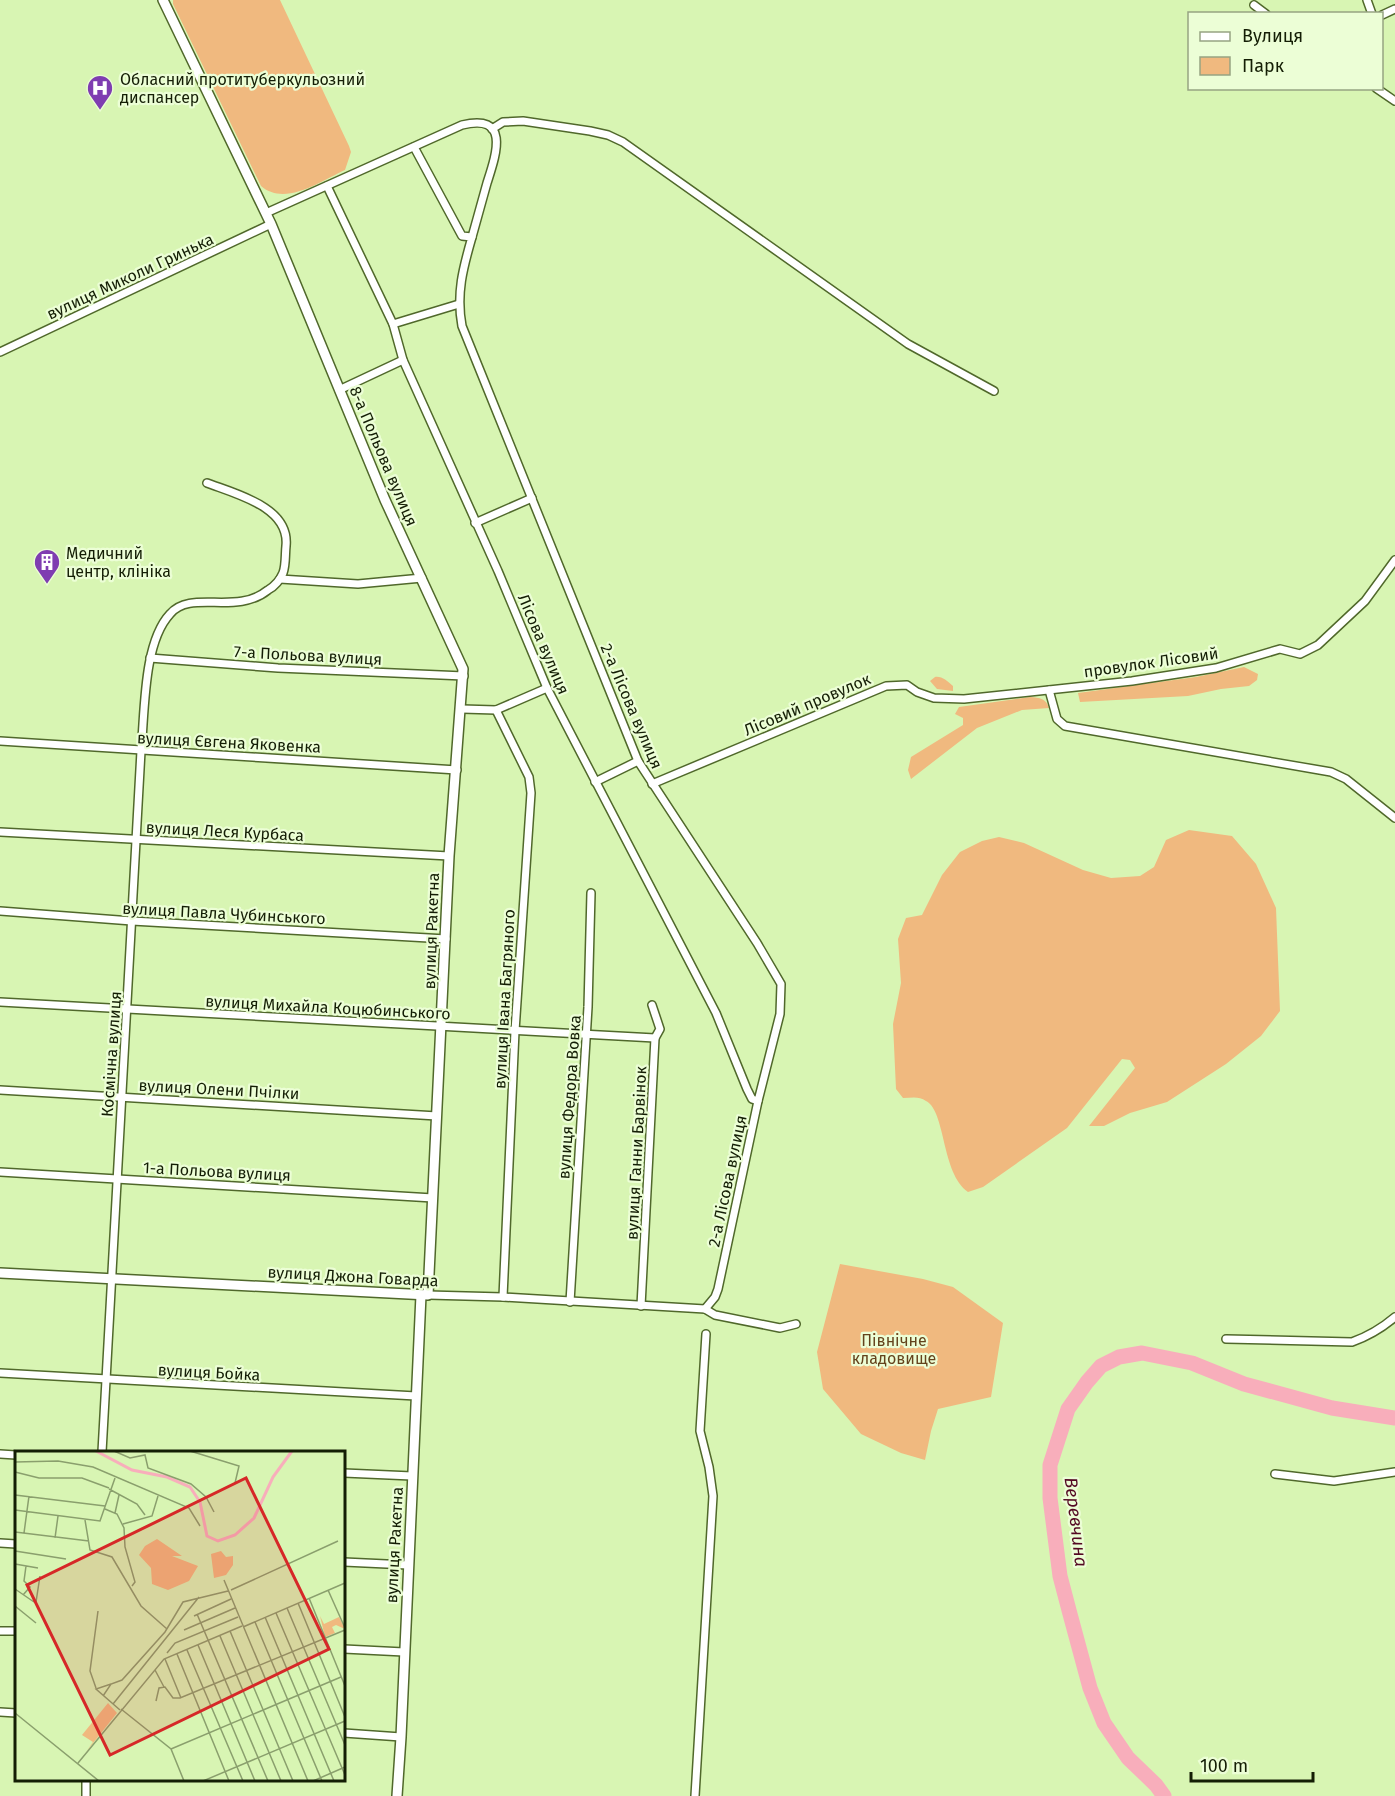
<svg xmlns="http://www.w3.org/2000/svg" width="1395" height="1796" font-family="'Fira Sans',sans-serif">
  <rect width="100%" height="100%" fill="#d8f5b3"/>
  <g fill="#f0b97f">
    <path d="M173,0H280L349,146L351,152L345,170C321,181 285,207 261,186L173,4Z"/>
    <path d="M1244,667L1258,674L1257,680L1249,686L1221,689L1188,696L1080,702L1078,693L1196,677Z"/>
    <path d="M935,677C942,676 947,681 953,686V691L937,689L930,681Z"/>
    <path d="M1030,697C1040,698 1046,698 1049,708L1022,710L977,728L911,779L908,770L911,757L963,725V718L955,714L959,707Z"/>
    <path d="M1189,830L1232,836L1256,864L1276,908L1280,1011L1261,1036L1226,1064L1167,1102L1130,1113L1104,1126H1089L1135,1068L1130,1060L1122,1059L1067,1128L983,1187L968,1192C941,1173 946,1111 926,1101C919,1096 912,1098 903,1098L896,1089L893,1024L901,983L898,939L906,918L922,915L942,875L960,852L982,841L999,837L1024,843L1083,870L1111,878L1140,876L1154,867L1166,840Z"/>
    <path d="M840,1264L923,1279L953,1287L1003,1323L991,1397L938,1409L931,1431L925,1460L901,1453L861,1434L823,1389L817,1352Z"/>
  </g>
  <g fill="none" stroke-linecap="round" stroke-linejoin="round">
    <path stroke="#f8aebb" stroke-width="15" d="M1164,1796L1156,1785L1128,1758L1104,1723L1090,1688L1070,1614L1060,1576L1050,1498V1465L1068,1409L1087,1382L1101,1366L1119,1357L1142,1353L1192,1363L1244,1384L1332,1408L1395,1418"/>
    <g stroke="#50682b" stroke-width="10">
      <g id="minor">
        <path d="M1367,0L1372,14"/>
        <path d="M1254,5L1266,14"/>
        <path d="M1382,15L1395,9"/>
        <path d="M1376,88L1395,101"/>
        <path d="M492,129L503,122L523,121L590,131L608,135L623,142L908,344L994,391"/>
        <path d="M414,147L462,236L472,237C463,268 456,294 462,326L638,761L757,943L781,984L780,1014L758,1101L718,1289L715,1297L705,1309"/>
        <path d="M327,186L393,324L403,360L498,571L547,688L716,1013L747,1089L752,1099L758,1101"/>
        <path d="M266,213L462,125C511,113 496,155 487,183C482,201 477,219 472,237"/>
        <path d="M393,324L459,304"/>
        <path d="M0,352L271,224"/>
        <path d="M339,390L403,360"/>
        <path d="M475,523L532,498"/>
        <path d="M280,579L358,584L422,578"/>
        <path d="M150,658L278,668L464,676"/>
        <path d="M1049,690L1057,719L1065,726L1331,772L1346,779L1395,818"/>
        <path d="M462,709L496,710L547,688"/>
        <path d="M496,710L529,777L531,793L515,1031L503,1297"/>
        <path d="M0,741L457,770"/>
        <path d="M595,782L638,761"/>
        <path d="M652,784L886,686L907,685L917,692L934,698L964,699L1132,681L1216,668L1280,649L1300,654L1318,645L1365,601L1395,560"/>
        <path d="M0,832L449,856"/>
        <path d="M0,911L132,921L446,939"/>
        <path d="M0,1002L655,1038"/>
        <path d="M0,1090L437,1116"/>
        <path d="M0,1172L433,1198"/>
        <path d="M428,1295L503,1297L705,1309L715,1315L780,1328L796,1324"/>
        <path d="M570,1302L588,1007L591,893"/>
        <path d="M641,1306L655,1038L660,1029L652,1005"/>
        <path d="M1226,1339L1352,1342C1369,1336 1382,1328 1395,1317"/>
        <path d="M0,1373L416,1396"/>
        <path d="M102,1452L141,751C145,712 143,643 170,614C191,589 236,616 268,590C275,586 280,580 283,573C286,565 285,555 286,546C290,507 236,494 207,483"/>
        <path d="M0,1454L16,1455"/>
        <path d="M344,1473L412,1476"/>
        <path d="M1275,1474L1334,1481L1395,1472"/>
        <path d="M0,1543L16,1544"/>
        <path d="M344,1562L408,1565"/>
        <path d="M0,1631H16"/>
        <path d="M344,1649L404,1652"/>
        <path d="M0,1712L16,1713"/>
        <path d="M344,1733L401,1737"/>
        <path d="M86,1796V1780"/>
        <path d="M695,1796L713,1496L709,1467L700,1431L706,1334"/>
      </g>
    </g>
    <g stroke="#50682b" stroke-width="12">
      <g id="tertiary">
        <path d="M0,1273L428,1295L449,856L463,669L385,500L271,224L163,0"/>
        <path d="M397,1796L401,1737L421,1295"/>
      </g>
    </g>
    <use href="#minor" stroke="#fff" stroke-width="7"/>
    <use href="#tertiary" stroke="#fff" stroke-width="9"/>
  </g>
  <defs>
    <g id="hospital-pin" transform="scale(1.35)"><path d="M0 17L-7.5 6A9.5 9.5 0 1 1 7.5 6Z" fill="#7f3db1" stroke="#ecfed6"/><path d="M-5-5h3v3.5h4V-5h3V5h-3V1.5h-4V5h-3Z" fill="#fff"/></g>
    <g id="building-pin" transform="scale(1.35)"><path d="M0 17L-7.5 6A9.5 9.5 0 1 1 7.5 6Z" fill="#7f3db1" stroke="#ecfed6"/><path d="M-4-6H4V6H1V3H-1V6H-4ZM-2.5-4.3h1.7v1.8h-1.7ZM.8-4.3h1.7v1.8H.8ZM-2.5-1h1.7V.8h-1.7ZM.8-1h1.7V.8H.8Z" fill="#fff"/></g>
  </defs>
  <g fill-rule="evenodd">
    <use href="#hospital-pin" x="100" y="88"/>
    <use href="#building-pin" x="47" y="562"/>
  </g>
  <g text-anchor="middle" stroke-width="4.5" stroke-linejoin="round" paint-order="stroke">
    <g font-size="16" fill="#141e05" stroke="#ecfed6" text-anchor="start">
      <text x="120" y="85">Обласний протитуберкульозний<tspan x="120" dy="18">диспансер</tspan></text>
      <text x="66" y="559">Медичний<tspan x="66" dy="18">центр, клініка</tspan></text>
    </g>
    <g font-size="16" fill="#141e05" stroke="#ecfed6">
      <text transform="translate(130 276) rotate(-25)" y="6">вулиця Миколи Гринька</text>
      <text transform="translate(384 456) rotate(67)" y="6">8-а Польова вулиця</text>
      <text transform="translate(544 644) rotate(67)" y="6">Лісова вулиця</text>
      <text transform="translate(308 655) rotate(3)" y="6">7-а Польова вулиця</text>
      <text transform="translate(1151 662) rotate(-8)" y="6">провулок Лісовий</text>
      <text transform="translate(807 704) rotate(-23)" y="6">Лісовий провулок</text>
      <text transform="translate(632 706) rotate(67)" y="6">2-а Лісова вулиця</text>
      <text transform="translate(229 742) rotate(3)" y="6">вулиця Євгена Яковенка</text>
      <text transform="translate(225 831) rotate(3)" y="6">вулиця Леся Курбаса</text>
      <text transform="translate(224 913) rotate(3)" y="6">вулиця Павла Чубинського</text>
      <text transform="translate(431 931) rotate(-88)" y="6">вулиця Ракетна</text>
      <text transform="translate(504 999) rotate(-87)" y="6">вулиця Івана Багряного</text>
      <text transform="translate(328 1007) rotate(3)" y="6">вулиця Михайла Коцюбинського</text>
      <text transform="translate(111 1054) rotate(-86)" y="6">Космічна вулиця</text>
      <text transform="translate(219 1089) rotate(3)" y="6">вулиця Олени Пчілки</text>
      <text transform="translate(569 1097) rotate(-86)" y="6">вулиця Федора Вовка</text>
      <text transform="translate(636 1153) rotate(-87)" y="6">вулиця Ганни Барвінок</text>
      <text transform="translate(217 1171) rotate(3)" y="6">1-а Польова вулиця</text>
      <text transform="translate(727 1181) rotate(-78)" y="6">2-а Лісова вулиця</text>
      <text transform="translate(353 1276) rotate(3)" y="6">вулиця Джона Говарда</text>
      <text transform="translate(209 1372) rotate(3)" y="6">вулиця Бойка</text>
      <text transform="translate(394 1545) rotate(-87)" y="6">вулиця Ракетна</text>
    </g>
    <g font-size="16" fill="#64431c" stroke="#ecfed6">
      <text x="894" y="1346">Північне<tspan x="894" dy="18">кладовище</tspan></text>
    </g>
    <g font-size="18" font-style="italic" fill="#540923" stroke="#ecfed6">
      <text transform="translate(1076 1522) rotate(83)" y="6">Веревчина</text>
    </g>
  </g>
  <g transform="translate(15 1451)">
    <rect width="330" height="330" fill="#d8f5b3"/>
    <path d="M142,88L167,105H157L183,115L174,130L153,139L137,133L136,117L124,104L130,95ZM206,100L211,106L218,105V114L211,124L199,127L196,103ZM305,165L309,173L324,166L330,178L321,174L317,176L320,182L310,186ZM93,252L102,262L71,301L78,291L67,284Z" fill="#f0b97f"/>
    <path fill="none" stroke="#f8aebb" stroke-width="3" d="M81,0L117,19L152,26L175,36L185,51L192,85L203,90L220,84L239,67L258,26L277,0"/>
    <path fill="none" stroke="#8a9f6d" stroke-width="1.5" d="M99,0L115,7L130,4L133,17L176,33L191,46L199,61M175,0L224,15L220,32M0,11L43,10L78,16L174,57L185,75M0,21L24,27H67L94,37M94,38L122,53L130,64M0,44L90,55M90,58L102,63L109,77L110,96L120,131L117,135M0,59L85,70L100,27M100,62L104,44M70,69L75,99L97,106L126,155L152,178M108,73L137,65L143,45M0,81L74,90M9,82L14,45M40,87L43,65M0,100L51,108M0,113L23,117M209,129L293,330M0,138L19,151M216,139L323,90M313,139L330,177M8,144L15,136L9,130L11,115M294,147L330,235M21,151L25,125M283,152L330,266M0,155L21,172M272,157L330,294M261,162L330,324M182,163L253,330M179,165L216,148M250,166L319,330M240,171L307,330M228,176L330,132M169,179L220,157M215,180L278,330M205,185L266,330M183,194L240,330M172,199L228,330M152,202L160,192L223,166M162,203L214,330M150,208L166,247M140,219L149,236M96,233L81,238L105,259M81,237L75,220L83,160M88,245L96,233L107,229L150,181L168,151L213,140M141,250L144,237L150,236L158,247H165L330,179M98,253L184,146M106,258L156,298L169,330M0,262L84,330M156,298L326,226M63,312L149,208L227,175M188,330L330,270M298,330L330,316"/>
    <path fill="#d62828" fill-opacity="0.15" stroke="#d62828" stroke-width="3" d="M231,27L314,198L95,304L12,134Z"/>
    <rect width="330" height="330" fill="none" stroke="#141e05" stroke-width="3"/>
  </g>
  <rect x="1188" y="12" width="195" height="78" fill="#ecfed6" stroke="#96a482" stroke-width="1.5"/>
  <rect x="1200" y="32" width="30" height="9" fill="#ffffff" stroke="#96a482" stroke-width="1.5"/>
  <text x="1242" y="42" font-size="18" fill="#141e05">Вулиця</text>
  <rect x="1200" y="57" width="30" height="18" fill="#f0b97f" stroke="#96a482" stroke-width="1.5"/>
  <text x="1242" y="72" font-size="18" fill="#141e05">Парк</text>
  <path d="M1191 1772v9h122v-9" fill="none" stroke="#141e05" stroke-width="3"/>
  <text x="1200" y="1772" font-size="18" fill="#141e05" stroke="#ecfed6" stroke-width="4.5" paint-order="stroke">100 m</text>
</svg>
